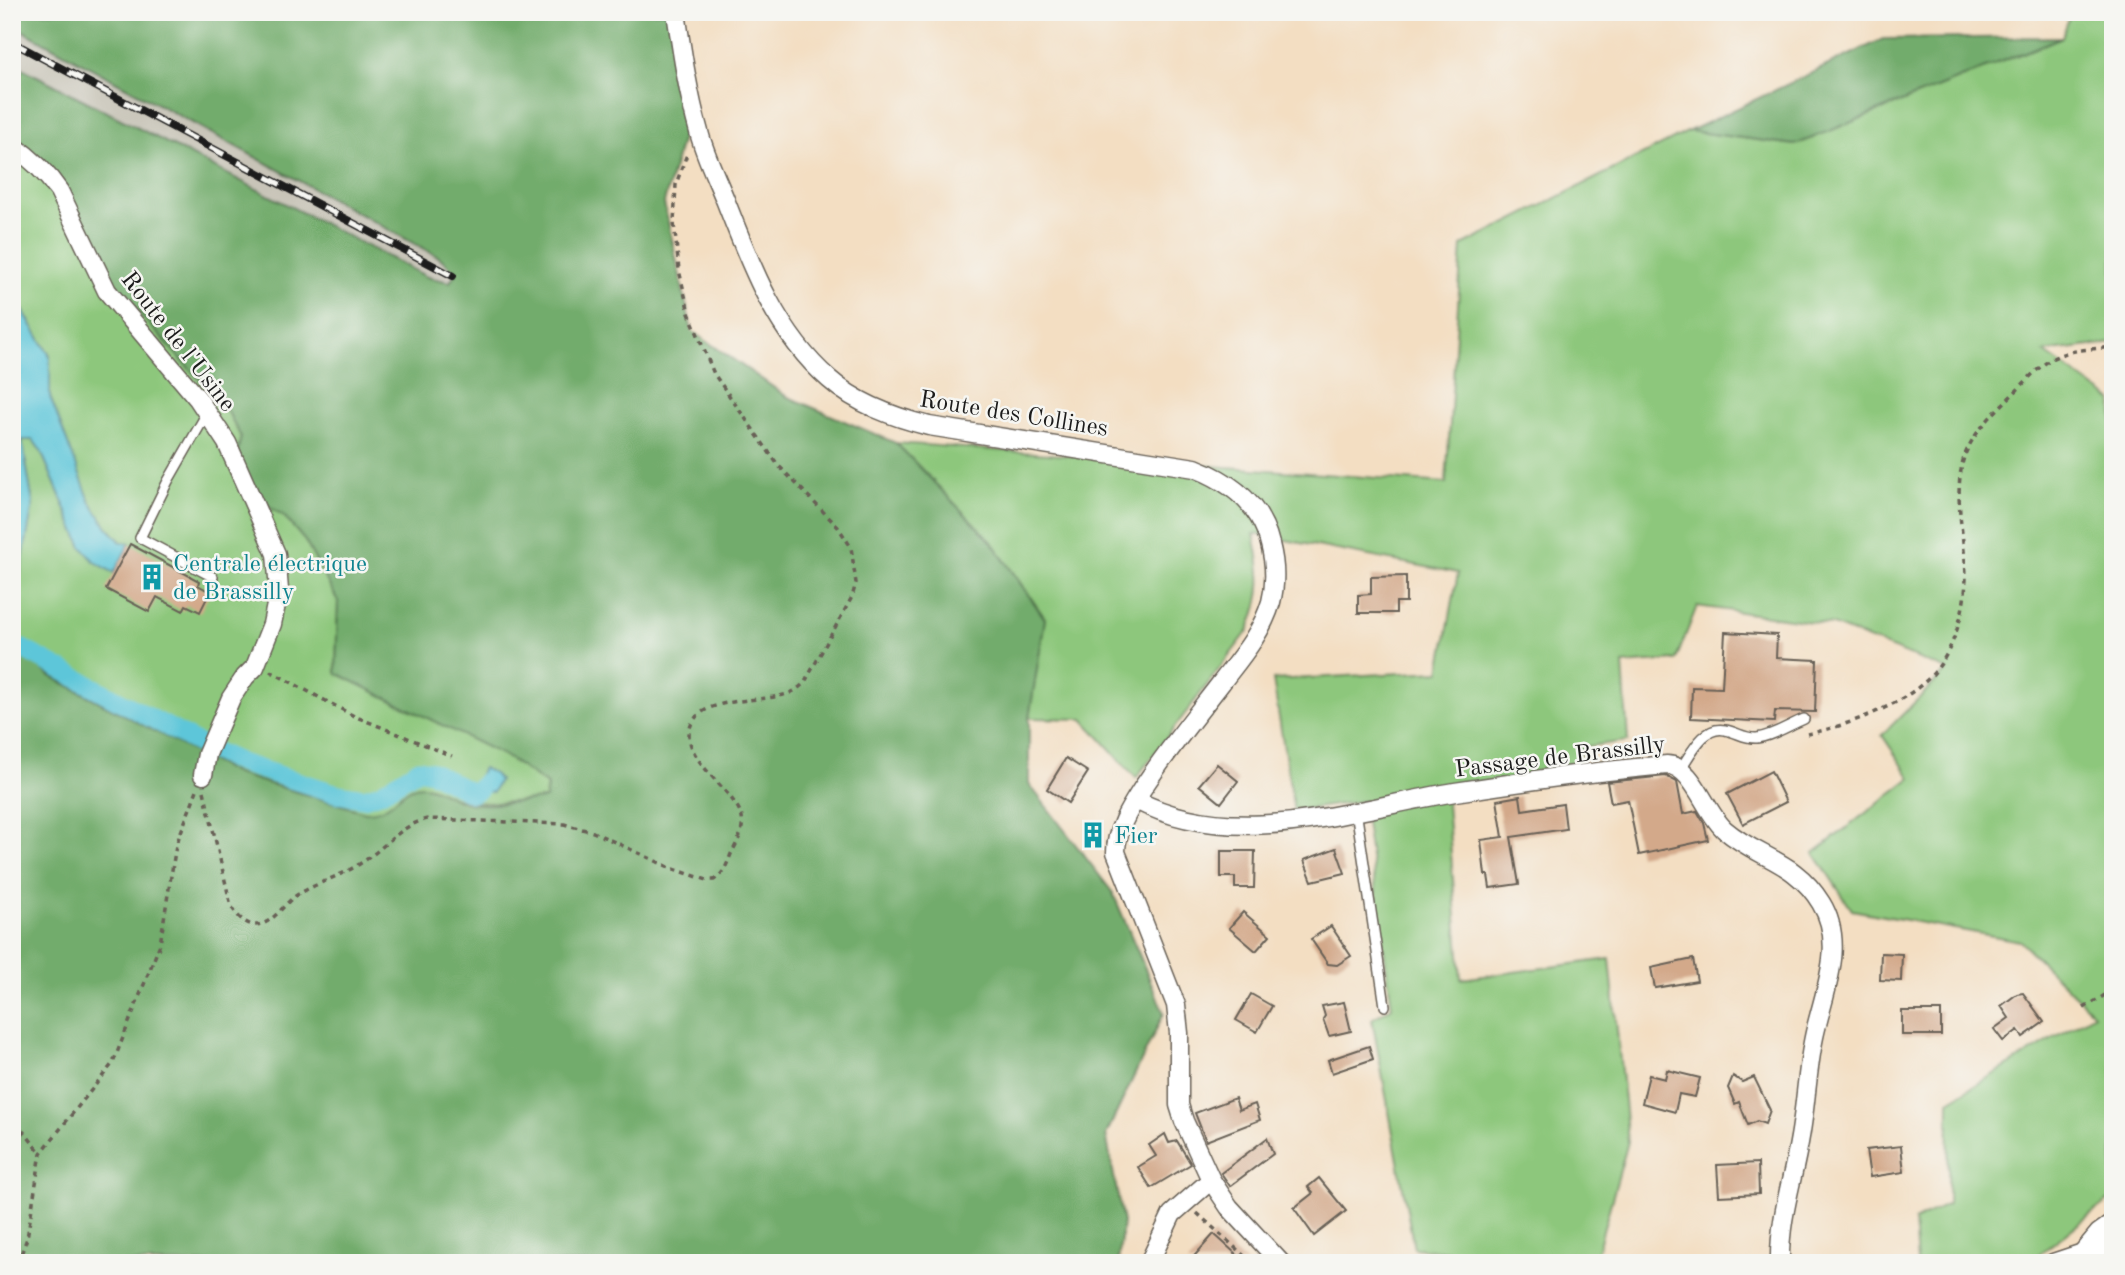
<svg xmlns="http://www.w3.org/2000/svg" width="2125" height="1275" font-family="'Old Standard TT',serif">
  <rect width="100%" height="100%" fill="#f6f6f2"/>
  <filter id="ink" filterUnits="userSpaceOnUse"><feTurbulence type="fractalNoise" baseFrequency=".0143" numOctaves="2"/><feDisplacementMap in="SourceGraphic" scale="14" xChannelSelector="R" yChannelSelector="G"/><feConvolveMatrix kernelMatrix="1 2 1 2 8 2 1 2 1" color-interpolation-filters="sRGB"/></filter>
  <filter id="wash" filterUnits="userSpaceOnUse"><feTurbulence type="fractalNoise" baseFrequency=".00686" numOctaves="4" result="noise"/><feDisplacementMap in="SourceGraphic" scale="28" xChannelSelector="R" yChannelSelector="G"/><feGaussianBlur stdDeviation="1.57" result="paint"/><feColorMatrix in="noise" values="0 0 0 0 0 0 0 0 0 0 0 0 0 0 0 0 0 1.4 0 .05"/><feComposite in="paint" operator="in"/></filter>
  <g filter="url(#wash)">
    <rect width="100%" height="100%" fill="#f3dec2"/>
    <path fill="#c8c4b8" d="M12,25L439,257L456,272L450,282L427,277L12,63Z"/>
    <g fill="#8dc77c" stroke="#54724c" stroke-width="2">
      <path d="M2071,12H2113V343L2044,352L2113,401V1197L2028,1263H1917L1914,1221L1948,1204L1949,1101L2094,1014L2020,941L1852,910L1814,853L1911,778L1882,735L1947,670L1833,625L1697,606L1676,660L1623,664L1628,741L1583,747L1575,767L1446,791L1461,979L1610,959L1628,1142L1594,1263H1563L1414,1248L1372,1019L1392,1007L1363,801L1294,811L1273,680L1440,671L1458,573L1254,534C1262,573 1265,593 1248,631L1136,778L1083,719L1029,718L1045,618L991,541L896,443L1446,483L1462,246L1689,131L1795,145L2062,37Z"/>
      <path d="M12,139L58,176L117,289L227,410L241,437L233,468L239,488L284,516L305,541L338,601L336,673L505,756L547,785L545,799C502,802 470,810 431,787L402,793L387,808L376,812H365L236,774L50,675L12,643V617L33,504L22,440H33L41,451L82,547L130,543L121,542L107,527L90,502L50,397V356L12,292Z"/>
    </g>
    <g fill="#72ac6c" stroke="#476444" stroke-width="2">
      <path d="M12,12H671L685,127L664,203L692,331L786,396L896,443L991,541L1045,619L1029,718V784L1113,893L1164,1013L1106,1135L1123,1222L1118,1263H12V643L50,676L236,774L365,812C396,812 399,786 422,786C435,785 453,800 468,803C492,807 520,801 545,799L547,785L505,756L336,673L338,601L305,541L284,516L239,488L233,468L241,437L227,410L117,289L100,256L12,139V63L427,277L450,282L456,272L439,257L12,25Z"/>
      <path d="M2062,37L1795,145L1689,131L1883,39Z"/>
    </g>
    <g fill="#5dc6d9" stroke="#3c717a" stroke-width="2">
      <path d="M12,292L50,356V397L90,501L107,527L121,542L130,543L114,573L94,561L82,547L41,451L33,440H22L33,504L12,617Z"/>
      <path d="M483,768L494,774L499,780L493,792H485L474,786Z"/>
    </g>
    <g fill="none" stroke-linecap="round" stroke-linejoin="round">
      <path stroke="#5dc6d9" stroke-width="5" d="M12,641L23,649"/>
      <path stroke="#5dc6d9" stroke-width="19" d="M23,649L201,745L240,763L338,794L364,798L380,793L419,769L432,772L472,793L479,789L486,781"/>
    </g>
    <g id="blocks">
      <g fill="#d3a98a">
        <path d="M130,544L199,581L198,585L210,592L200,612L186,605L183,611L157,597L149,612L106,589Z"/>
        <path d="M1406,576V602H1396V613H1358V595L1371,594V577Z"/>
        <path d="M1725,632L1777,635L1776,658L1817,660L1815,712L1775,711L1774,722L1691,718L1692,687L1722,688Z"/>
        <path d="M1066,758L1088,772L1068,803L1047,789Z"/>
        <path d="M1217,764L1238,781L1221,803L1199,785Z"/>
        <path d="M1771,771L1786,802L1743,824L1727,794Z"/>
        <path d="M1666,776L1677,782L1683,814L1697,811L1704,823L1708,840L1639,855L1628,800L1611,803L1607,782Z"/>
        <path d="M1520,796L1522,810L1563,804L1566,829L1511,837L1519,884L1490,888L1488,875H1485L1481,840L1503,837L1497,800Z"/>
        <path d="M1336,848L1345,873L1312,881L1304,860Z"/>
        <path d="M1221,851H1255L1254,888H1235V877H1221Z"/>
        <path d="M1243,912L1270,935L1256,951L1229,928Z"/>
        <path d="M1331,926L1351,956L1337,965L1328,964L1311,939Z"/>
        <path d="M1881,953L1902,954L1901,981L1880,980Z"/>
        <path d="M1693,959L1697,981L1655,988L1651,968Z"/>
        <path d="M2023,993L2044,1022L2023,1037L2018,1030L2003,1041L1994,1029L2009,1018L2001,1006L2017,994Z"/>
        <path d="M1251,994L1272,1006L1257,1032L1236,1020Z"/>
        <path d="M1344,1002L1351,1031L1329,1036L1323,1019L1325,1016L1322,1006Z"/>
        <rect x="1902" y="1011" width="39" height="24"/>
        <path d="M1369,1046L1373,1059L1332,1073L1328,1060Z"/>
        <path d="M1667,1070L1700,1078L1695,1097L1679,1094L1675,1112L1642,1103L1649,1075L1665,1079Z"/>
        <path d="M1733,1076L1742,1082L1754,1077L1770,1110L1765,1124L1757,1121L1748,1125L1739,1102L1735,1104L1728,1088Z"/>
        <path d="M1235,1098L1239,1110L1255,1104L1260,1120L1206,1141L1195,1113Z"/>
        <path d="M1165,1134L1169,1143L1177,1141L1191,1164L1151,1188L1138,1167L1156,1156L1149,1145Z"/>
        <path d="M1267,1138L1273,1154L1230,1186L1221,1173Z"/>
        <path d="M1901,1146L1904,1172L1870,1177L1866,1150Z"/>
        <path d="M1758,1163L1759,1194L1719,1196L1717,1165Z"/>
        <path d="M1319,1178L1346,1211L1314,1236L1294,1208L1313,1193L1308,1187Z"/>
        <path d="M1214,1234L1246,1263H1188Z"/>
      </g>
    </g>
  </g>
  <g filter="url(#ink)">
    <use href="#blocks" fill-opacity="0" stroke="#676056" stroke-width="2"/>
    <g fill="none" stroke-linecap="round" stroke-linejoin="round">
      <g stroke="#676056" stroke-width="12">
        <g id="service">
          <path d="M207,413L168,481L140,538L213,577"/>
          <path d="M1681,768C1691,754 1704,725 1725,730C1737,732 1745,739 1757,738C1773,736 1789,725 1804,719"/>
          <path d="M1356,810L1385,1006"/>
        </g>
      </g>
      <g stroke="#676056" stroke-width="21">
        <g id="minor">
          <path d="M676,12C682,53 688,93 699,132C705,156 717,179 726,202C751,266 776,333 829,379C857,404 893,417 929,426L1195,468C1231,482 1261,505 1270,544C1275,563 1276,583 1271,602C1262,633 1241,657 1221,683C1194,718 1166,752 1142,789C1130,808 1116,829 1116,852L1176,1005L1179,1033V1105L1184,1121L1211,1180L1229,1207L1281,1263"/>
          <path d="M12,145C31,158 46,172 59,191L107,291L198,399L227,443L276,554L279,590L272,624L255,667L245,677L231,698L207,754L203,775"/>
          <path d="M1136,800C1234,852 1353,809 1455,792C1525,781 1597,771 1667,765C1693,765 1705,813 1725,830C1759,859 1795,860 1821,903C1847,945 1823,993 1814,1037C1807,1070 1806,1104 1800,1137C1793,1180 1779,1218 1780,1263"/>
          <path d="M2084,1251L2099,1233L2113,1223"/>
          <path d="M1149,1263L1172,1214L1211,1180"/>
          <path d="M2053,1263L2113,1243"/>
        </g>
      </g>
      <g stroke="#676056" stroke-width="3.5" stroke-dasharray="5 5" stroke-linecap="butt">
        <path d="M270,671L354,716L452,756"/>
        <path d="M1807,734C1847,726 1902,706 1931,676C1954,652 1966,608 1966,576C1965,542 1955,504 1961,470C1965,440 1991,416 2011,396C2026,382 2041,362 2060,355C2076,349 2096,349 2113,347"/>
        <path d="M204,791L231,906C237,915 243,924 255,925C272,925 282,906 294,897C315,883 340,877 361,863C384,849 401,824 428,819L564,824L593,832L671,868L707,880H714C724,874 727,864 731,854C737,843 744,831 742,818C737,791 675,756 692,723C707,694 768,704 792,692C797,690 801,686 805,682L852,597L856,583L851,547L838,527L778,465L714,374L689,313L679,270L674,223L676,184L687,154"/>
        <path d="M2084,1008L2113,990"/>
        <path d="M12,1131H23L41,1153"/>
        <path d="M1197,1213L1252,1263"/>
        <path d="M18,1263L27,1238L41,1153L113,1063L160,944L176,845L197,790"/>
      </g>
      <use href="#service" stroke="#fff" stroke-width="9"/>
      <use href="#minor" stroke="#fff" stroke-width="18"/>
      <g stroke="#1c1c1c" stroke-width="8">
        <path id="rail" d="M12,42L453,276"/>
      </g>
      <use href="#rail" stroke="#f6f6f2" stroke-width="5" stroke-dasharray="16" stroke-linecap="butt"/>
    </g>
  </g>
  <defs>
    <g id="building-bare" transform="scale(2.1)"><path d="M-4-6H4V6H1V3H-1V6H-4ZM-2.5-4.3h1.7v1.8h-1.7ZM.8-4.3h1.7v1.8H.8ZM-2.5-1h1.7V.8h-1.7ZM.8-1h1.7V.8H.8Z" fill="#0f9aa8" stroke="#f6f6f2" stroke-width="2.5" paint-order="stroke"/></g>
  </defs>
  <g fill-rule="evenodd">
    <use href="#building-bare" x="152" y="577"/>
    <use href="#building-bare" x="1093" y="835"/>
  </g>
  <g text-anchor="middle" stroke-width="5" stroke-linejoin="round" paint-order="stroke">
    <g font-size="24" fill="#1c1c1c" stroke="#f6f6f2">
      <text transform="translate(179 341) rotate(52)" y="8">Route de l'Usine</text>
      <text transform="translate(1014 413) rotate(9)" y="8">Route des Collines</text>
      <text transform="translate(1560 756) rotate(-7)" y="8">Passage de Brassilly</text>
    </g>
    <g font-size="24" fill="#0d838f" stroke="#f6f6f2" text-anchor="start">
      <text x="173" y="571">Centrale électrique<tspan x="173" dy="28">de Brassilly</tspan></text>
      <text x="1114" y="843">Fier</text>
    </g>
  </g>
  <rect width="2125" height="1275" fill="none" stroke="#f6f6f2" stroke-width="42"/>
</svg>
